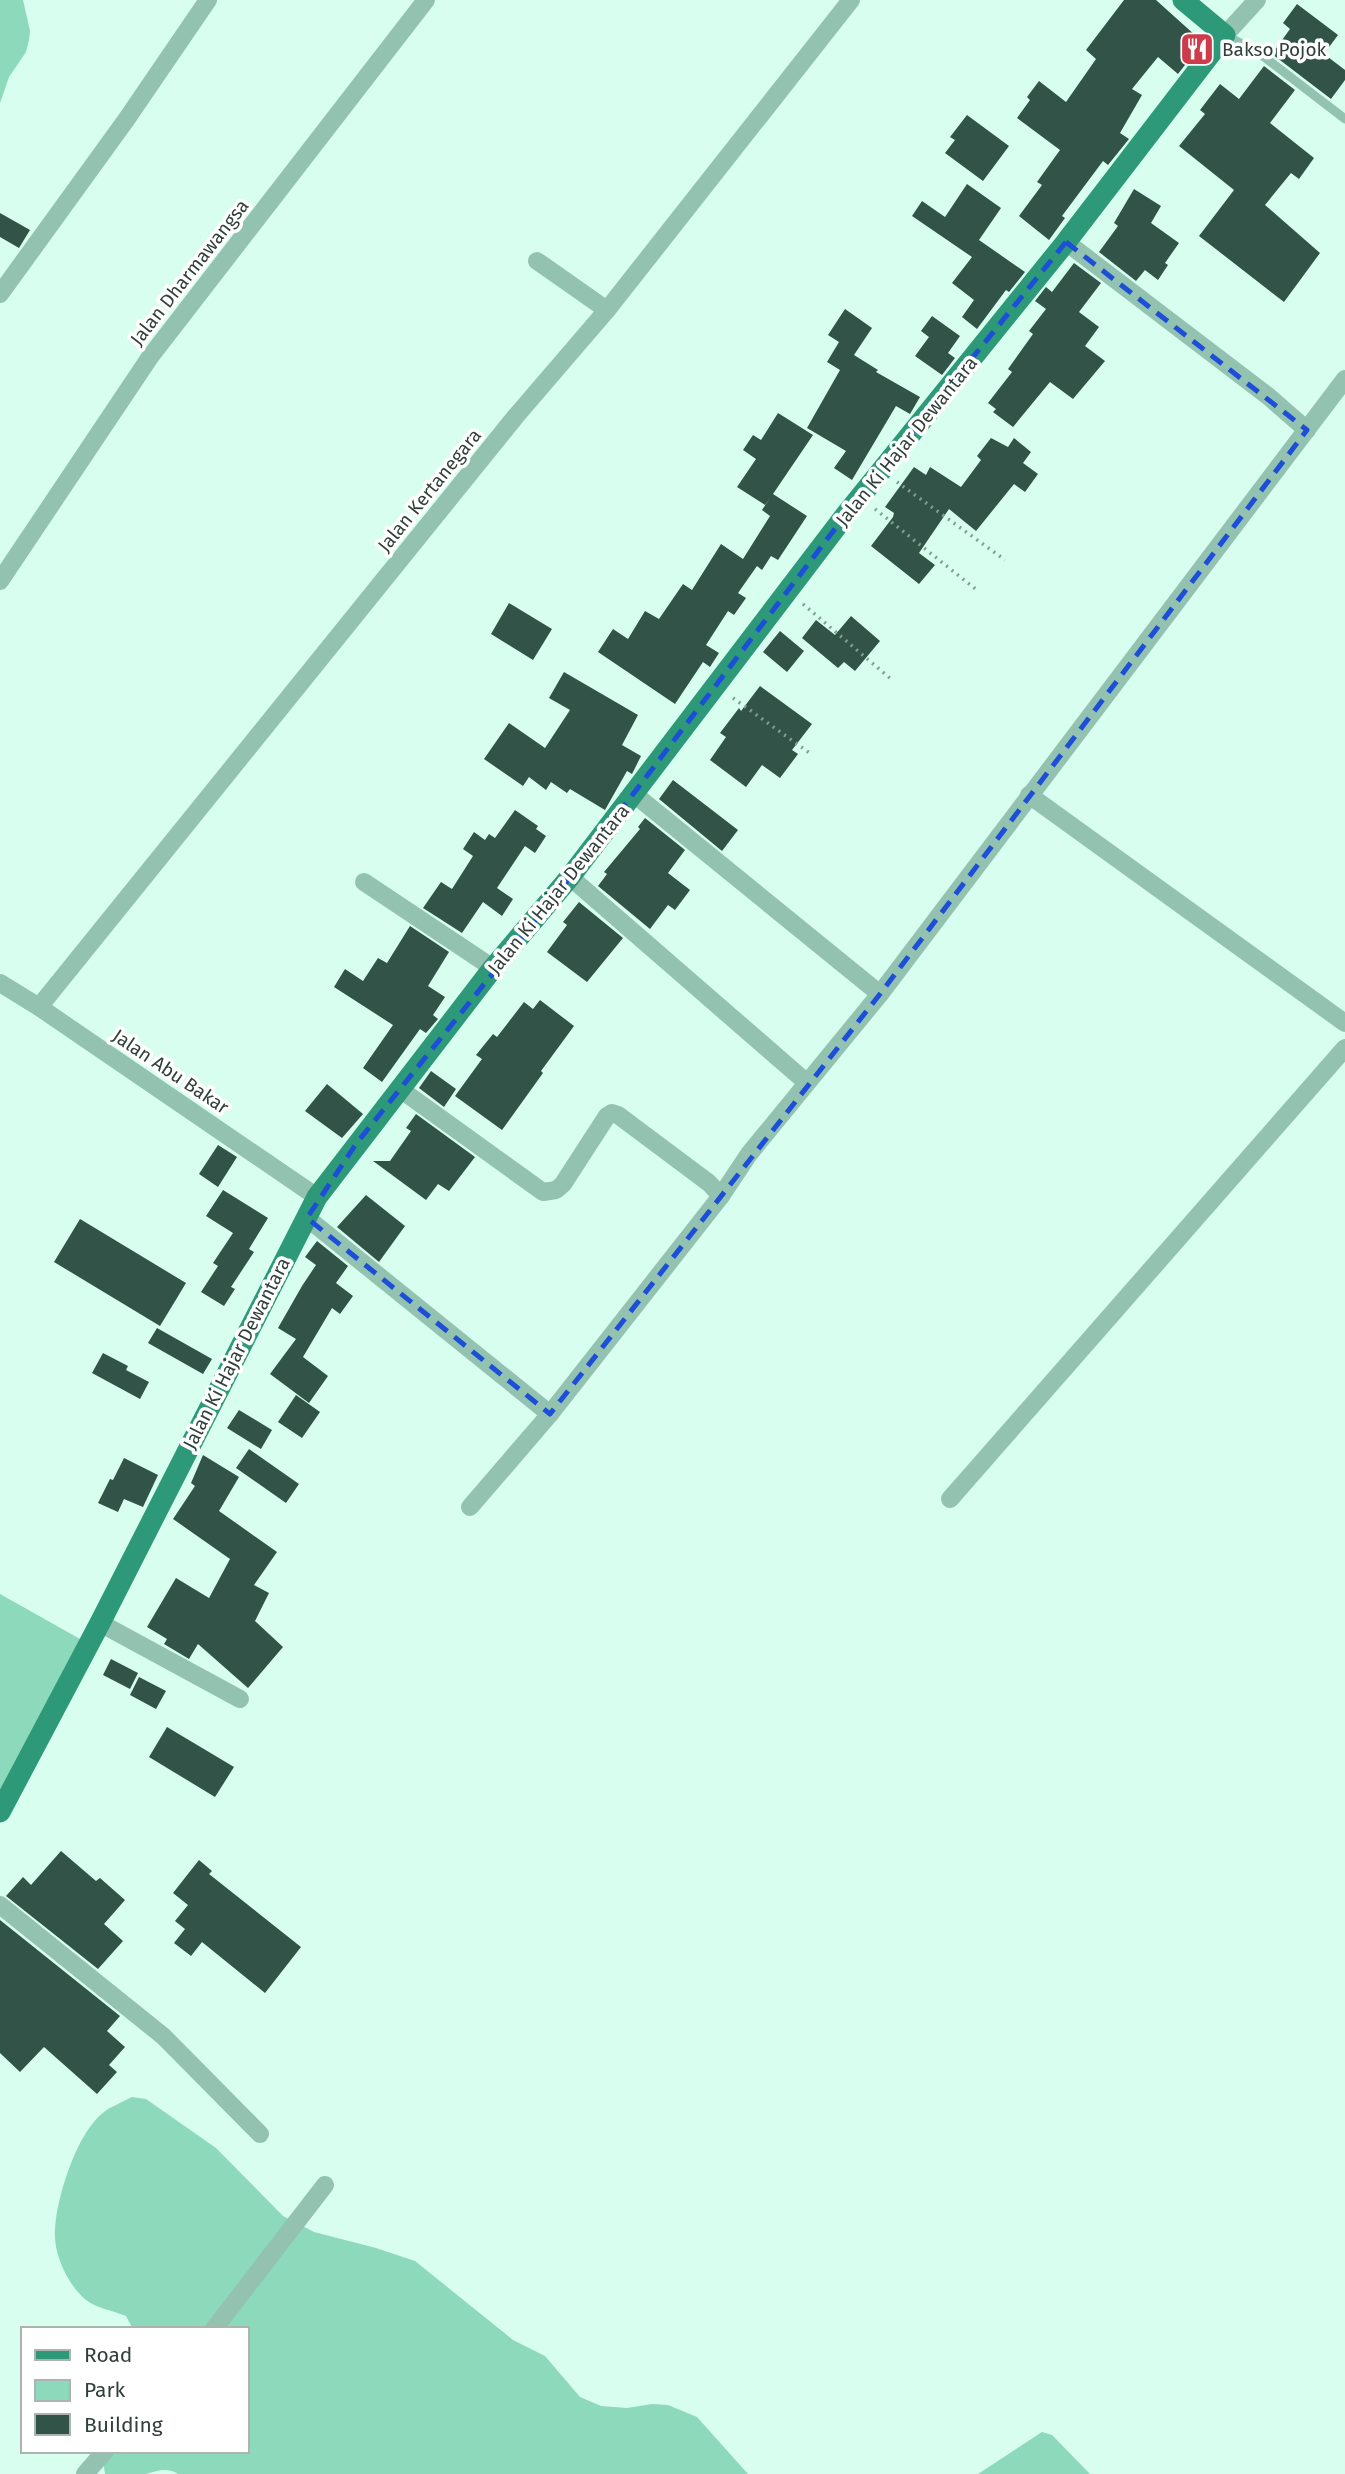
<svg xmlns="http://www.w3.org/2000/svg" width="1345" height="2474" font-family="'Fira Sans',sans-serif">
  <rect width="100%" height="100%" fill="#d7feee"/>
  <g fill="#8dd9bc">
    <path d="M0,0H23L30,31L29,40L26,52L9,77L0,103Z"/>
    <path d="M0,1594L89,1644L0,1812Z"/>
    <path d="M132,2097L146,2099L216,2148L283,2216L314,2232L376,2248L415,2261L513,2340L545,2356L580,2397L601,2406L627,2408L652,2404L668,2405L697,2417L748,2474H178C166,2467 158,2471 146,2474C133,2474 117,2474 105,2474L102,2454L105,2451H247V2329H133L126,2316C114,2311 96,2308 86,2300C67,2284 53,2253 55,2229C57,2196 77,2132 104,2112C112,2106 123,2102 132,2097Z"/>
    <path d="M1042,2432L1052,2435L1090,2474H978Z"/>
  </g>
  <g fill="#325347">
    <path d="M1124,0H1156L1196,36L1188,46L1195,52L1178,74L1158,57L1132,89L1142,95L1120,133L1129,139L1108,165L1103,161L1062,216L1065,218L1049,240L1019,216L1042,185L1037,182L1060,150L1017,118L1030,100L1027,97L1039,81L1066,102L1096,59L1086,50Z"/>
    <path d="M1297,4L1338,35L1324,54L1345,70V80L1331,99L1272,54L1290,29L1283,23Z"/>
    <path d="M1264,66L1295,90L1270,123L1314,158L1299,179L1291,173L1265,205L1320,253L1284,302L1199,236L1234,190L1179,146L1205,114L1200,110L1220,84L1239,99Z"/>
    <path d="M967,115L1009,146L983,181L945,153L955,140L950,137Z"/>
    <path d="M967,184L1001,208L979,240L1025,272L1009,292L1006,290L977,329L962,317L974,300L952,283L972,257L912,216L922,201L945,217Z"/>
    <path d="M1134,189L1161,206L1151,223L1179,243L1165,263L1168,265L1158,280L1145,270L1136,281L1099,252L1118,226L1114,223Z"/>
    <path d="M0,213L30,230L19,248L0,237Z"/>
    <path d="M1074,263L1101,283L1079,312L1099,327L1085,346L1105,361L1073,399L1050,382L1013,427L993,412L996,409L988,403L1012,372L1008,369L1033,334L1029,331L1046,309L1035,301L1046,287L1052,292Z"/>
    <path d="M845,309L872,328L854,355L878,370L876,372L920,397L910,414L896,406L852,480L834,468L846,451L807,428L840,370L827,362L839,342L828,335Z"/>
    <path d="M932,316L960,336L948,353L955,358L942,375L915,356L929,337L921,331Z"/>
    <path d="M778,413L813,435L773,494L807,516L778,560L771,556L762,570L757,566L738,593L746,598L734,615L728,611L706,645L719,653L710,667L703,662L675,704L598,652L613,629L628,639L645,611L659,619L683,584L692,590L721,544L743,559L770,516L762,510L770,498L765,505L737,487L756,459L743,450L753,435L761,440Z"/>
    <path d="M991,438L1008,447L1014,438L1031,452L1023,463L1038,474L1025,492L1014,484L976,531L949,509L919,553L935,565L919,584L871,546L893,517L894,513L885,507L914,467L926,475L930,467L961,487L981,460L977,456Z"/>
    <path d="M509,603L552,629L533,660L491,634Z"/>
    <path d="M851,616L880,641L855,671L844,662L838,668L802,638L816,620L835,635Z"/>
    <path d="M780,631L804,651L787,672L763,652Z"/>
    <path d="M564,672L638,715L622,745L641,756L632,774L627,771L605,810L570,789L567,793L551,782L546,790L529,777L523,786L484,759L509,723L545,748L570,710L549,698Z"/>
    <path d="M760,686L812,724L792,750L798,754L780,778L762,765L746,787L710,760L726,737L720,733L739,708L741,711Z"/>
    <path d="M673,780L738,830L722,851L659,799Z"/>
    <path d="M515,810L538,826L536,829L546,836L535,853L525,846L497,888L513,899L502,916L483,902L462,933L423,908L441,882L452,889L473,856L463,849L474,832L485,840L489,834L495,838Z"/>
    <path d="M645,818L685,850L668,873L690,890L675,910L668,905L650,929L598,886L607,874L604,872L640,829L638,827Z"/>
    <path d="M579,902L623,938L587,982L547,952L567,925L563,922Z"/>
    <path d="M410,926L449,952L428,986L445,997L433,1015L438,1019L426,1033L420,1029L382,1082L363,1068L393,1025L334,987L345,969L363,981L378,958L387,963Z"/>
    <path d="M540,1000L574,1026L541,1071L543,1073L502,1130L455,1096L482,1059L476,1055L493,1034L497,1037L524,1002L533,1009Z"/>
    <path d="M431,1071L456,1089L444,1107L419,1088Z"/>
    <path d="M327,1084L363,1114L342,1138L305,1111Z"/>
    <path d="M416,1114L475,1157L449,1191L438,1184L426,1200L373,1161H390L411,1131L406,1128Z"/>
    <path d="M218,1145L237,1157L218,1187L199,1174Z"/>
    <path d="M223,1190L268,1218L249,1249L254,1252L231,1287L235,1289L224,1306L201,1292L218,1266L213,1263L233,1233L206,1216Z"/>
    <path d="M366,1195L405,1226L379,1262L337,1227Z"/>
    <path d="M80,1219L186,1283L160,1326L54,1262Z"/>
    <path d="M317,1241L348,1266L336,1283L353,1296L340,1314L332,1308L303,1357L328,1376L309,1403L270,1374L296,1339L278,1328L302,1286L316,1265L305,1257Z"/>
    <path d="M157,1328L212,1359L203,1374L148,1343Z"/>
    <path d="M103,1353L128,1366L126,1370L149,1382L140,1399L92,1373Z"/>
    <path d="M296,1395L320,1412L302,1438L278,1422Z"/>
    <path d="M239,1410L272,1430L261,1449L227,1428Z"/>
    <path d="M249,1449L299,1484L286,1503L236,1468Z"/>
    <path d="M203,1455L239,1477L219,1511L277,1552L254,1585L269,1593L255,1621L283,1647L248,1688L198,1644L189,1659L164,1644L167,1639L147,1627L176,1578L209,1598L230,1559L173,1519L195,1486L191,1483Z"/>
    <path d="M124,1458L158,1475L143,1507L124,1499L118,1512L98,1503L110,1479L113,1480Z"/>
    <path d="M111,1659L138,1673L130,1689L103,1675Z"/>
    <path d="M139,1677L166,1691L156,1709L130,1695Z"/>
    <path d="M167,1727L234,1767L215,1797L149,1757Z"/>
    <path d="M61,1851L96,1881L100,1878L125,1900L104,1924L123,1941L98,1969L6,1896L23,1877L31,1885Z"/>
    <path d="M199,1860L212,1871L209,1874L301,1947L265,1993L202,1942L191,1956L174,1943L185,1929L175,1921L188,1905L173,1893Z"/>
    <path d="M0,1920L120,2016L107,2031L125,2047L109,2065L117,2072L97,2094L44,2047L20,2072L0,2053Z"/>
  </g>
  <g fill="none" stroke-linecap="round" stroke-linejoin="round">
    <g stroke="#839e93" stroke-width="3.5" stroke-dasharray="2 5" stroke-linecap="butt">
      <path d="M897,482L1005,560"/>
      <path d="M875,509L978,591"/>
      <path d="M803,604L892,680"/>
      <path d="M733,698L811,754"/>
    </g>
    <path stroke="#93c3b0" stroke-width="9" d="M1225,35L1259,53L1345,119"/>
    <g stroke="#93c3b0" stroke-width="18">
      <path d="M1225,35L1257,0"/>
      <path d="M1066,242L1268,396L1307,430"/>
      <path d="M537,261L607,310"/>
      <path d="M0,294L126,120L208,0"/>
      <path d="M0,581L150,357L426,0"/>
      <path d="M634,794L880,994"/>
      <path d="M1029,795L1345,1023"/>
      <path d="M570,877L806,1082"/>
      <path d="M364,882L493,968"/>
      <path d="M0,983L39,1007L317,1197"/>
      <path d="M39,1007L516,416L607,310L851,0"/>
      <path d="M400,1089L543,1192L556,1190L563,1184L607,1116L612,1113L618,1115L709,1183L721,1196"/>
      <path d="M307,1218L550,1414"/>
      <path d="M950,1499L1345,1048"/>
      <path d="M470,1507L550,1414L721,1196L749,1154L880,994L1345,379"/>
      <path d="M100,1623L240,1699"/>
      <path d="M0,1905L163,2036L260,2134"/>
      <path d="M214,2329L325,2185"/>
      <path d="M85,2474L105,2451"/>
    </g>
    <path stroke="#2d9978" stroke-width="21" d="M0,1812L100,1623L317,1197L493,968L570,877L847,513L1066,242L1225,35L1183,0"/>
  </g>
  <path fill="none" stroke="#1d4ed8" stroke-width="5" stroke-dasharray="14 9" stroke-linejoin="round" d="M1066,242L1307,430L880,994L550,1414L307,1218L356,1144L570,877L847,513Z"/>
  <defs>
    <g id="restaurant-square" transform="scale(1.75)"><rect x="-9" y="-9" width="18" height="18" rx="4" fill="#cc3c4d" stroke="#fff"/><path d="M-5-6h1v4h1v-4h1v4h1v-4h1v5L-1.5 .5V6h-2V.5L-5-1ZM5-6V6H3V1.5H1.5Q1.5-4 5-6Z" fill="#fff"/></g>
  </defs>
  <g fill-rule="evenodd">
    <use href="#restaurant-square" x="1197" y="49"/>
  </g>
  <g text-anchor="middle" stroke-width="7" stroke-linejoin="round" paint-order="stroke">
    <g font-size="19" fill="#31403a" stroke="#fff" text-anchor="start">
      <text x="1222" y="56">Bakso Pojok</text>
    </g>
    <g font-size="19" fill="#31403a" stroke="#fff">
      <text transform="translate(189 272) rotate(-52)" y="7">Jalan Dharmawangsa</text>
      <text transform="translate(906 441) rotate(-51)" y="7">Jalan Ki Hajar Dewantara</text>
      <text transform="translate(429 490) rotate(-51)" y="7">Jalan Kertanegara</text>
      <text transform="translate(558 889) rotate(-51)" y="7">Jalan Ki Hajar Dewantara</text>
      <text transform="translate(171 1071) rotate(34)" y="7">Jalan Abu Bakar</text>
      <text transform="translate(236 1353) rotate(-63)" y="7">Jalan Ki Hajar Dewantara</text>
    </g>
  </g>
  <rect x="21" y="2327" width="228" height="126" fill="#ffffff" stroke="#adb3b0" stroke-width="2"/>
  <rect x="35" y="2350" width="35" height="10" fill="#2d9978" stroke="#adb3b0" stroke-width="2"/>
  <text x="84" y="2362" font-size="21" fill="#31403a">Road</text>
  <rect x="35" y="2380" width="35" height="21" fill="#8dd9bc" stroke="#adb3b0" stroke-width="2"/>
  <text x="84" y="2397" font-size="21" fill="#31403a">Park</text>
  <rect x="35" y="2414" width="35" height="21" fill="#325347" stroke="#adb3b0" stroke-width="2"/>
  <text x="84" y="2432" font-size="21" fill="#31403a">Building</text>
</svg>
